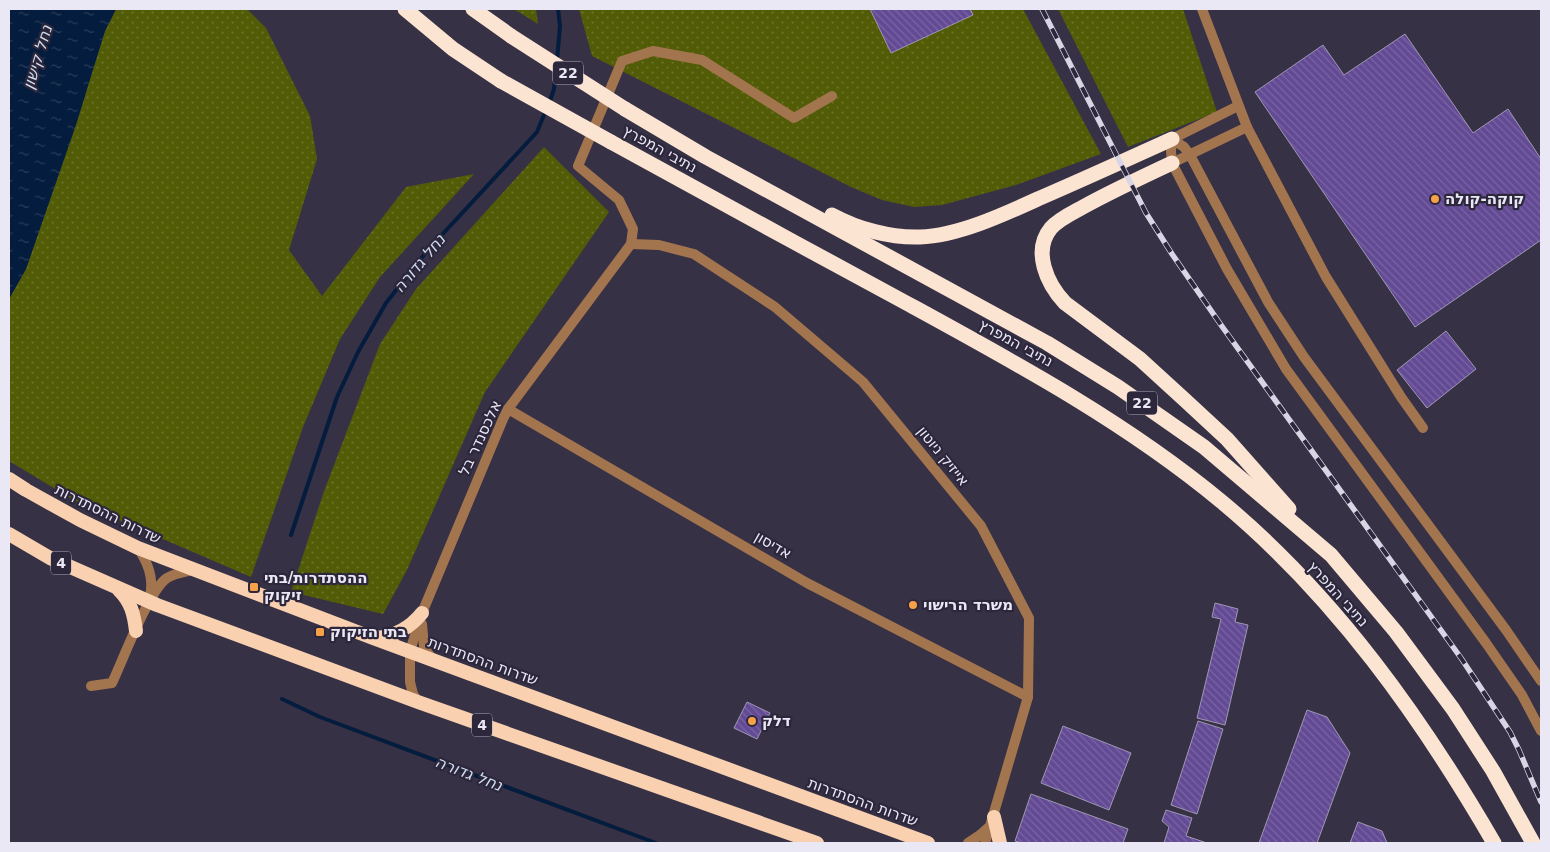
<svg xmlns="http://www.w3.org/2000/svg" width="1550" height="852" font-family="'DejaVu Sans','Noto Sans Hebrew',sans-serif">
  <defs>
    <pattern id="grass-dots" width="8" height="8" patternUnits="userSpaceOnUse" patternTransform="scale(1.25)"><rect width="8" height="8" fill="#525b06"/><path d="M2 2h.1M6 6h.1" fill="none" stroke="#6b732b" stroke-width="1.8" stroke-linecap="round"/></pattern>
    <pattern id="water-ripples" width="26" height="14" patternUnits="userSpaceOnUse" patternTransform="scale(1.25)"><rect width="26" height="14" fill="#041c3d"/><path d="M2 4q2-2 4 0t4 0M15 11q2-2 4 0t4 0" fill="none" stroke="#293d5a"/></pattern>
    <pattern id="building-back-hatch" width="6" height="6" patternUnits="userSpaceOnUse" patternTransform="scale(1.25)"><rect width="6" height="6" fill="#634a94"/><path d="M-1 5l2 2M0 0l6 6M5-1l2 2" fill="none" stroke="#7a64a4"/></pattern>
  </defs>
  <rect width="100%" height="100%" fill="#373146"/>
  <g fill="url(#grass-dots)">
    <path d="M116,9H247L266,28L310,116L317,159L289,250L322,296L406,187L474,174L380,277L340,339L303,427L251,577L77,502L9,461V299L26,269L105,31Z"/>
    <path d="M514,9H536L538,24Z"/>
    <path d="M579,9H1023L1101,154L1016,185L942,205L914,207L882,200L851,187L592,56Z"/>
    <path d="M1058,9H1183L1217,112L1128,147Z"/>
    <path d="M544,147L609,212L485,392L407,570L383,614L291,592L323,494L380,344L416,289Z"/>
  </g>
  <path fill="url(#water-ripples)" d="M9,9H116L105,31L76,125L26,269L9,299Z"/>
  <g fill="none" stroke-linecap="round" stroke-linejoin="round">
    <g stroke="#041c3d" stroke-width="4">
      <path d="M557,60L560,26L558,9"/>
      <path d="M549,104L554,89L556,70"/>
      <path d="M291,535L337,397L358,352L386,303L427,251L537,132L546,110"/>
      <path d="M282,699L320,717L656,843"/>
    </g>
  </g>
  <g fill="url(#building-back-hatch)" stroke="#9f98b2">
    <path d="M870,9H970L973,15L891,53Z"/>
    <path d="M1405,34L1473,133L1508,109L1541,159V240L1415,327L1255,92L1323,45L1344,75Z"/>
    <path d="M1446,331L1476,369L1427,408L1397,370Z"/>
    <path d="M1215,603L1238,609L1235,622L1248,625L1225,725L1197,718L1221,619L1212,617Z"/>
    <path d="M747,702L770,713L757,739L734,728Z"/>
    <path d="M1307,710L1327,717L1350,753L1317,843H1259Z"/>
    <path d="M1198,721L1223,729L1197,814L1171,805Z"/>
    <path d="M1063,726L1131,753L1109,810L1041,783Z"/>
    <path d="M1031,794L1128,829L1123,843H1022L1015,841Z"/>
    <path d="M1166,810L1192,818L1186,836L1207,843H1164L1169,827L1162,821Z"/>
    <path d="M1358,822L1382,831L1387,843H1350Z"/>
  </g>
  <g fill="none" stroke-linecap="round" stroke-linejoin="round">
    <g stroke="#a3754e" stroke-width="10">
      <path d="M1202,9L1247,127L1326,277L1401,397L1423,428"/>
      <path d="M1172,139L1238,106"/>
      <path d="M1172,163L1247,127"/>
      <path d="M631,244L659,245L694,254L775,307L863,382L981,526L1029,618L1028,697L985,843"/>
      <path d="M508,409L807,583L1028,697"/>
      <path d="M138,548C148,563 154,578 150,596"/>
      <path d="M422,624L424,647L432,659"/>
      <path d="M91,686L112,683C123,660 149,590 167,578C175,573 185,572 193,570"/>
      <path d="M418,702L413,694L410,682V651L422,613L503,419L508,409L631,244L633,229L619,200L578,166L622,61L653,51L702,60L794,118L832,96"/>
      <path d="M968,843L980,835L989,827"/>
    </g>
    <path stroke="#a3754e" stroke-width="10" d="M1541,681L1506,630L1304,357L1268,302L1190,155L1184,147L1172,139L1171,151L1172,163L1227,269L1286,369L1486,643L1522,695L1541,731"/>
    <g stroke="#f9d1b0" stroke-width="14">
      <path d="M9,479L26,490L80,520L138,548L373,638L928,843"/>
      <path d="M9,534L50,558L157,605L418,702L817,843"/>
      <path d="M119,590C131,602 134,614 136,631"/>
      <path d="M376,638C396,636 410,628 422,613"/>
      <path d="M994,817L1000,843"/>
    </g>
    <g stroke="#fbe4d1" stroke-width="15">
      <path d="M405,9L453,49L501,81"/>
      <path d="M473,9L511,36"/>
      <path d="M625,109L706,157L1047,343L1118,387L1204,447L1331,555L1396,632L1453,709L1493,771L1533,843"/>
      <path d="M611,142C711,197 810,251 910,305C1018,364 1127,423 1222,502C1335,596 1421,717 1494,843"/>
      <path d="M1172,163C1142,177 1112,191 1083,207C1072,213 1059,219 1051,228C1032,251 1047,284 1065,303L1140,359L1186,401L1227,439L1289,509"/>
      <path d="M832,215C858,229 890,238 920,237C958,236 1005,214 1040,198C1084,179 1128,159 1172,139"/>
    </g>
    <g stroke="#d8d5e4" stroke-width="5.5">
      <path id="rail" d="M1042,9L1146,213L1172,254L1221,325L1461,658L1510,732L1519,750L1541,802"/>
    </g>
    <use href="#rail" stroke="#2d273c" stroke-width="4" stroke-dasharray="11" stroke-linecap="butt"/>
    <g stroke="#fbe4d1" stroke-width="15">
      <path d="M511,36L625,109"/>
      <path d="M501,81L611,142"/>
    </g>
  </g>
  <g fill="#f7a149" stroke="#2d273c" stroke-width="2">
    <circle cx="1435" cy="199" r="5"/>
    <rect x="249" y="582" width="10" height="10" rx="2.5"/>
    <circle cx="913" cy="605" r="5"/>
    <rect x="315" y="627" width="10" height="10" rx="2.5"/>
    <circle cx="752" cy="721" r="5"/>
  </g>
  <g text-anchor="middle" stroke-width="4.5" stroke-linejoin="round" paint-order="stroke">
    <g fill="#2d273c" stroke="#b2aebe" stroke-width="1">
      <rect x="553" y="61.5" width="30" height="23" rx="4"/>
      <rect x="1127" y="391.5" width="30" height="23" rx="4"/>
      <rect x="51" y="551.5" width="20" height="23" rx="4"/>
      <rect x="472" y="713.5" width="20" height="23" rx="4"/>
    </g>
    <g font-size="14" font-weight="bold" fill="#ebe8f6">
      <text x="568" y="78">22</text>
      <text x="1142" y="408">22</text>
      <text x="61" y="568">4</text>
      <text x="482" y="730">4</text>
    </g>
    <g font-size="15" fill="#ebe8f6" stroke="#2d273c">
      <text transform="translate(660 149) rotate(29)" y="5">נתיבי המפרץ</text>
      <text transform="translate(1016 343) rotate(29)" y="5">נתיבי המפרץ</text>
      <text transform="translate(480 438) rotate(-65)" y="5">אלכסנדר בל</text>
      <text transform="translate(943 456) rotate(51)" y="5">אייזיק ניוטון</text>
      <text transform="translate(108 514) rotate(26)" y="5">שדרות ההסתדרות</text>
      <text transform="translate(773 545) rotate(30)" y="5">אדיסון</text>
      <text transform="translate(1338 594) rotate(48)" y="5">נתיבי המפרץ</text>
      <text transform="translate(483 661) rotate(20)" y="5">שדרות ההסתדרות</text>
      <text transform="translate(863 802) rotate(20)" y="5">שדרות ההסתדרות</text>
    </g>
    <g font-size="15" font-weight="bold" fill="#ebe8f6" stroke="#2d273c" text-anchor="start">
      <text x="1445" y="204">קוקה-קולה</text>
      <text x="264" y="583">ההסתדרות/בתי<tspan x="264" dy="17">זיקוק</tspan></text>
      <text x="923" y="610">משרד הרישוי</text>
      <text x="330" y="637">בתי הזיקוק</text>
      <text x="762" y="726">דלק</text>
    </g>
    <g font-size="16" font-style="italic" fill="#cedcee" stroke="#2d273c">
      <text transform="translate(37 57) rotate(-73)" y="6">נחל קישון</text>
      <text transform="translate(419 263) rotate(-50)" y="6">נחל גדורה</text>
      <text transform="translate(469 773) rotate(21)" y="6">נחל גדורה</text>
    </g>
  </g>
  <rect width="1550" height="852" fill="none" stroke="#ebe8f6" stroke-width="20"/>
</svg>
